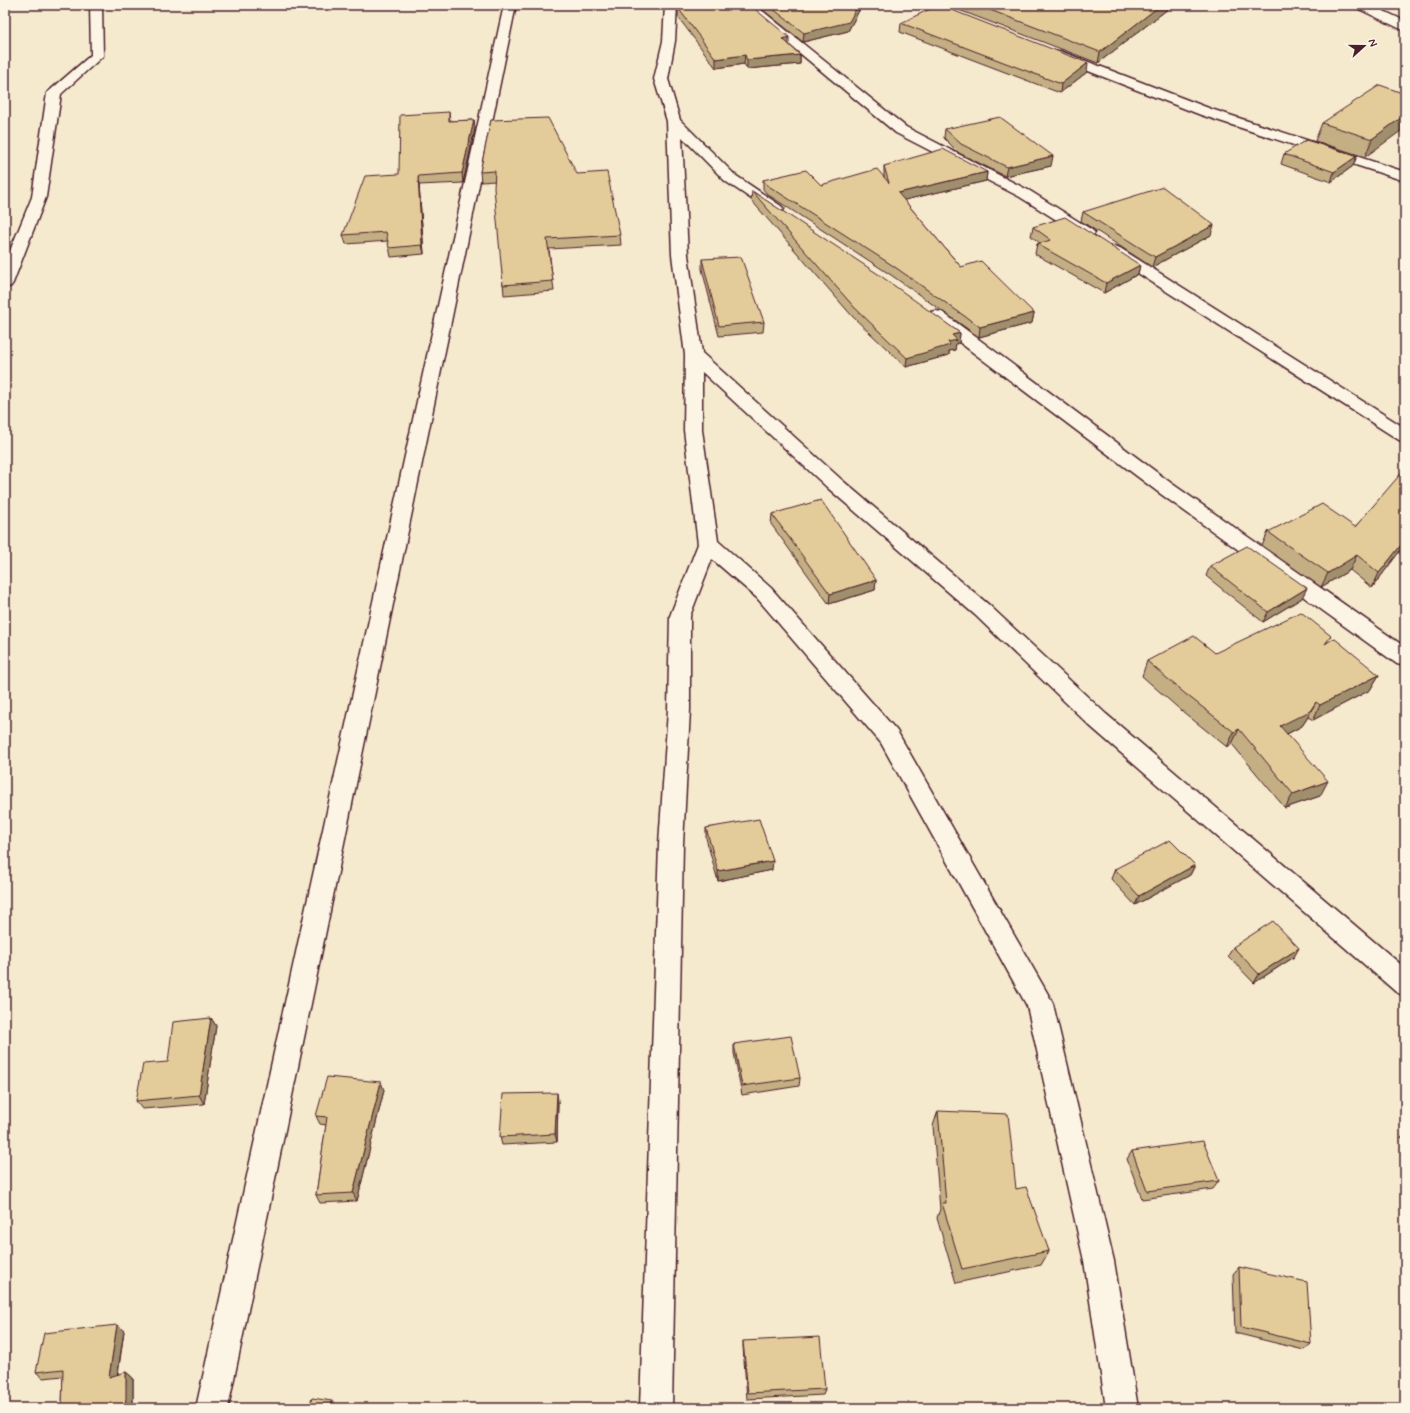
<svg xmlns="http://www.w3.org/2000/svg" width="1410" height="1413" font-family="Mynerve,sans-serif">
  <rect width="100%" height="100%" fill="#f5e9ce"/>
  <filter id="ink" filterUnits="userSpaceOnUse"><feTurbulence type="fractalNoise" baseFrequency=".025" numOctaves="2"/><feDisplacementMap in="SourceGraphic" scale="8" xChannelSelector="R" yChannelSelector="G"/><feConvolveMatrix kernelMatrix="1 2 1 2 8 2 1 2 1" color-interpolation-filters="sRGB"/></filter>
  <g filter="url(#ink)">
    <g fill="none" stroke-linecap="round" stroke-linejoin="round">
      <g stroke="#4a1f2b" stroke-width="3">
        <g id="street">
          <path d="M90,5H102L103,56L61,94L46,197L13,283L11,286L5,288V263L32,197L47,93L91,55Z"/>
          <path d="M504,5H516L228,1408H196Z"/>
          <path d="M665,5H677L675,41L668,79L680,120L735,175L781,206L784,209L781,212L776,214L771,212L725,181L682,137L688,255L702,353L843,481L989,605L1106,714L1405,968V996L1396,992L1090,726L975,615L829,489L702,372V430L718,541L771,588L897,731L1049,996L1053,1004L1114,1261L1138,1408H1106L1084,1261L1027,1006L881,743L757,598L712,559L690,616V710L683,844L672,1408H640L659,844L668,710L670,616L698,544L684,430L685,355L672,255L667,121L654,79L663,41Z"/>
          <path d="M742,5H755L906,127L1030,191L1092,230L1095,233L1092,236L1087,238L1082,236L1020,197L896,133Z"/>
          <path d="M1355,5H1371L1405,21V31L1357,8Z"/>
          <path d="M1060,51L1211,109L1405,172V181L1201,115L1055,58L1054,55L1055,52Z"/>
          <path d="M1114,246L1120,248L1405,428V442L1399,440L1108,254L1106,251L1108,248Z"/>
          <path d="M936,311L942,312L961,326L1171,483L1405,647V666L1397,664L1158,492L930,320L928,316L930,312Z"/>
        </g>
      </g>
      <use href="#street" fill="#fcf5e5" fill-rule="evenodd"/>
    </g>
    <g fill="#c4af84" stroke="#4a1f2b">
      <path d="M678,5L789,45L800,55V64L747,69L744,64L716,68L678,17Z"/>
      <path d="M757,5H862L848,31L803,42Z"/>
      <path d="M951,5H1173L1098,63L951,7Z"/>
      <path d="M901,23L1087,72L1060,93L900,32Z"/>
      <path d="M1405,94L1365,157L1315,141L1322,123Z"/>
      <path d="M449,112L450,121L474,120L475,129L463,183L419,185L424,254L391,257L388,241L346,244L343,235L399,174Z"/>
      <path d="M491,120L577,174L620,235L621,245L549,249L554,291L504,295L495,181L481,182L480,172Z"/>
      <path d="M945,129L1051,166L1005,176L959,153L944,138Z"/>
      <path d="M1284,154L1357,156L1353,166L1331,182L1281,164Z"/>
      <path d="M884,166L987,172L986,181L904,200L961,267L1034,313L1032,323L979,337L891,275L767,194L763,189V180L821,185L884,177Z"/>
      <path d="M752,191L960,333L959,343H956L955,350L949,351V355L906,367L853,317L751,200Z"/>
      <path d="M1083,212L1211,235L1152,267L1081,221Z"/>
      <path d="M1033,227L1140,265L1138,274L1104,293L1035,254L1037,244L1040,243L1031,236Z"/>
      <path d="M702,259L764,322L763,332L719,336L702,269Z"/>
      <path d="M1405,471V544L1372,588L1350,570L1321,587L1262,546L1268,532L1355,527Z"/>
      <path d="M772,514L876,580L875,590L829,604L771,524Z"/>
      <path d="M1210,566L1302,598L1263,622L1206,576Z"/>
      <path d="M1328,642L1379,675L1370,690L1313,720L1308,717L1302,726L1287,734L1320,796L1285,808L1232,744L1227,747L1177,707L1142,676L1147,661L1215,653Z"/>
      <path d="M706,828L772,870L718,881L706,838Z"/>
      <path d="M1195,865L1190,875L1135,905L1111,879L1115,869Z"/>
      <path d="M1233,947L1294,957L1254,983L1228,956Z"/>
      <path d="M211,1018L216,1026L204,1104L142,1109L136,1101L168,1062Z"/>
      <path d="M734,1044L800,1078L799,1086L742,1095L734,1053Z"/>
      <path d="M384,1090L357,1201L320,1203L316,1195L326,1125L320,1124L316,1116Z"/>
      <path d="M558,1101L557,1142L502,1145L500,1137Z"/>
      <path d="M938,1111L1016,1189L1049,1251L1041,1265L956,1283L937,1218L940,1209L933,1126Z"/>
      <path d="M1405,1133V1141L1401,1137Z"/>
      <path d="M1132,1151L1219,1181L1213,1189L1142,1199L1127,1159Z"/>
      <path d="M1239,1267L1311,1344L1304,1350L1235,1333L1233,1274Z"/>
      <path d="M124,1331L118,1375L126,1372L133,1378V1408H62L63,1376L43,1378L36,1372Z"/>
      <path d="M743,1341L825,1389L823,1395L747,1399L743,1347Z"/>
    </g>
    <g fill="#a08f6c" stroke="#4a1f2b">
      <path d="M858,5H862L848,31L803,42L804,33Z"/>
      <path d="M1161,5H1173L1098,63L1100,52Z"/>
      <path d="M789,37V46L783,39Z"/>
      <path d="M745,55L744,64L716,68V59Z"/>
      <path d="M800,55V64L747,69V60Z"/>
      <path d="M1088,63L1087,72L1060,93L1061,84Z"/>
      <path d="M1405,115V128L1365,157L1372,139Z"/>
      <path d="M474,120L475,129L463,183L462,173Z"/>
      <path d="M1053,156L1051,166L1005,176L1007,167Z"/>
      <path d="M1357,156L1353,166L1331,182L1334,172Z"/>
      <path d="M987,172L986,181L896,202L898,193Z"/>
      <path d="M418,176L419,185L424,254L422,245Z"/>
      <path d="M1214,225L1211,235L1152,267L1155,257Z"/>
      <path d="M1140,265L1138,274L1104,293L1106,283Z"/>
      <path d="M1034,313L1032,323L979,337L980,327Z"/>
      <path d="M960,333L959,343H956L955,350L949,351V355L906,367L907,358L948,342L952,335Z"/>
      <path d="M1405,540V544L1372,588L1379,573Z"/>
      <path d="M1357,555L1350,570L1321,587L1328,573Z"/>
      <path d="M876,580L875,590L829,604L830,594Z"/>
      <path d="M1307,588L1302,598L1263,622L1268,612Z"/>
      <path d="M1379,675L1370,690L1313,720L1320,705Z"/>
      <path d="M1316,702L1308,717L1302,726L1273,741L1280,726Z"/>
      <path d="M1239,729L1232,744L1227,747L1234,732Z"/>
      <path d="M1328,781L1320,796L1285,808L1293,794Z"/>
      <path d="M773,861L772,870L718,881V871Z"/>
      <path d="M1195,865L1190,875L1135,905L1139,896Z"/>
      <path d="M1299,948L1294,957L1254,983L1259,974Z"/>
      <path d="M211,1018L216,1026L204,1104L199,1095Z"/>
      <path d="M381,1082L384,1090L357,1201L353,1193Z"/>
      <path d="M557,1093L558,1101L557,1142L555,1134Z"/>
      <path d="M117,1325L124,1331L116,1383L109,1377Z"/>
      <path d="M126,1372L133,1378V1408H125Z"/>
      <path d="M332,1401L338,1408H332Z"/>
    </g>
    <g fill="#e4cc9a" stroke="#4a1f2b">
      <path d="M678,5H750L789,37L783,39L800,55L747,60L745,55L716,59L678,8Z"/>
      <path d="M768,5H858L849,22L804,33Z"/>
      <path d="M938,5H939L1088,63L1061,84L901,23Z"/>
      <path d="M977,5H1161L1100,52Z"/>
      <path d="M1380,85L1405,94V115L1372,139L1322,123Z"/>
      <path d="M449,112V121L474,120L462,173L418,176L422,245L389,248L386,232L343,235L365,176L399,174L400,115Z"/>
      <path d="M1000,117L1053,156L1007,167L961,144L945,129Z"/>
      <path d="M548,118L577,174L607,172L620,235L547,239L553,281L503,285L494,188L495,171L480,172L491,120Z"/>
      <path d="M1306,140L1357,156L1334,172L1284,154Z"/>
      <path d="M943,149L987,172L898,193L961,267L981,261L1034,313L980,327L892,265L767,185L763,180L806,170L821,185L877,169L889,183L884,166Z"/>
      <path d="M1163,187L1214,225L1155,257L1083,212Z"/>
      <path d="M752,191L878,274L960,333L952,335L957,340L948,342L950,345L907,358L854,307Z"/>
      <path d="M1065,217L1140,265L1106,283L1037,244L1051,240L1033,227Z"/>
      <path d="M741,257L764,322L719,326L702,259Z"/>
      <path d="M1404,470L1405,471V540L1379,573L1357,555L1328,573L1268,532L1322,504L1355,527Z"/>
      <path d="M821,500L876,580L830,594L772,514Z"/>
      <path d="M1247,546L1307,588L1268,612L1210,566Z"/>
      <path d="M1301,612L1331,636L1325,644L1334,638L1379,675L1320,705L1316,702L1310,711L1280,726L1328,781L1293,794L1239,729L1234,732L1183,692L1147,661L1194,636L1215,653Z"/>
      <path d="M759,819L773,861L718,871L706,828Z"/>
      <path d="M1170,840L1195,865L1139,896L1115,869Z"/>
      <path d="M1273,921L1299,948L1259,974L1233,947Z"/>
      <path d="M211,1018L199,1095L136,1101L143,1064L168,1062L173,1022Z"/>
      <path d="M791,1036L800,1078L742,1086L734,1044Z"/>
      <path d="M327,1077L381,1082L353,1193L316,1195L327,1117L316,1116Z"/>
      <path d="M557,1093L555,1134L500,1137L503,1094Z"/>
      <path d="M938,1111L1008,1114L1016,1189L1026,1187L1049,1251L962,1269L942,1203H946Z"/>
      <path d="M1203,1141L1219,1181L1147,1191L1132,1151Z"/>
      <path d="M1239,1267L1307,1282L1311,1344L1241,1327Z"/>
      <path d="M117,1325L109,1377L126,1372V1398L125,1408H62L63,1369L36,1372L44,1333Z"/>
      <path d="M820,1337L825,1389L748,1393L743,1341Z"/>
      <path d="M312,1398L332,1401V1408H309Z"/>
    </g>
  </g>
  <rect width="1410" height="1413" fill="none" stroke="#fcf5e5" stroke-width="20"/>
  <rect x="10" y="10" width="1390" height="1393" fill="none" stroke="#4a1f2b" stroke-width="1.5" filter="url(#ink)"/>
  <g transform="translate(1364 46) rotate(69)" stroke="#fcf5e5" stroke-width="3" paint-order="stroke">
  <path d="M0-3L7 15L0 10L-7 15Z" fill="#4a1f2b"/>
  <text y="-6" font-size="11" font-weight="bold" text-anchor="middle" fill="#4a1f2b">N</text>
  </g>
</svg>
